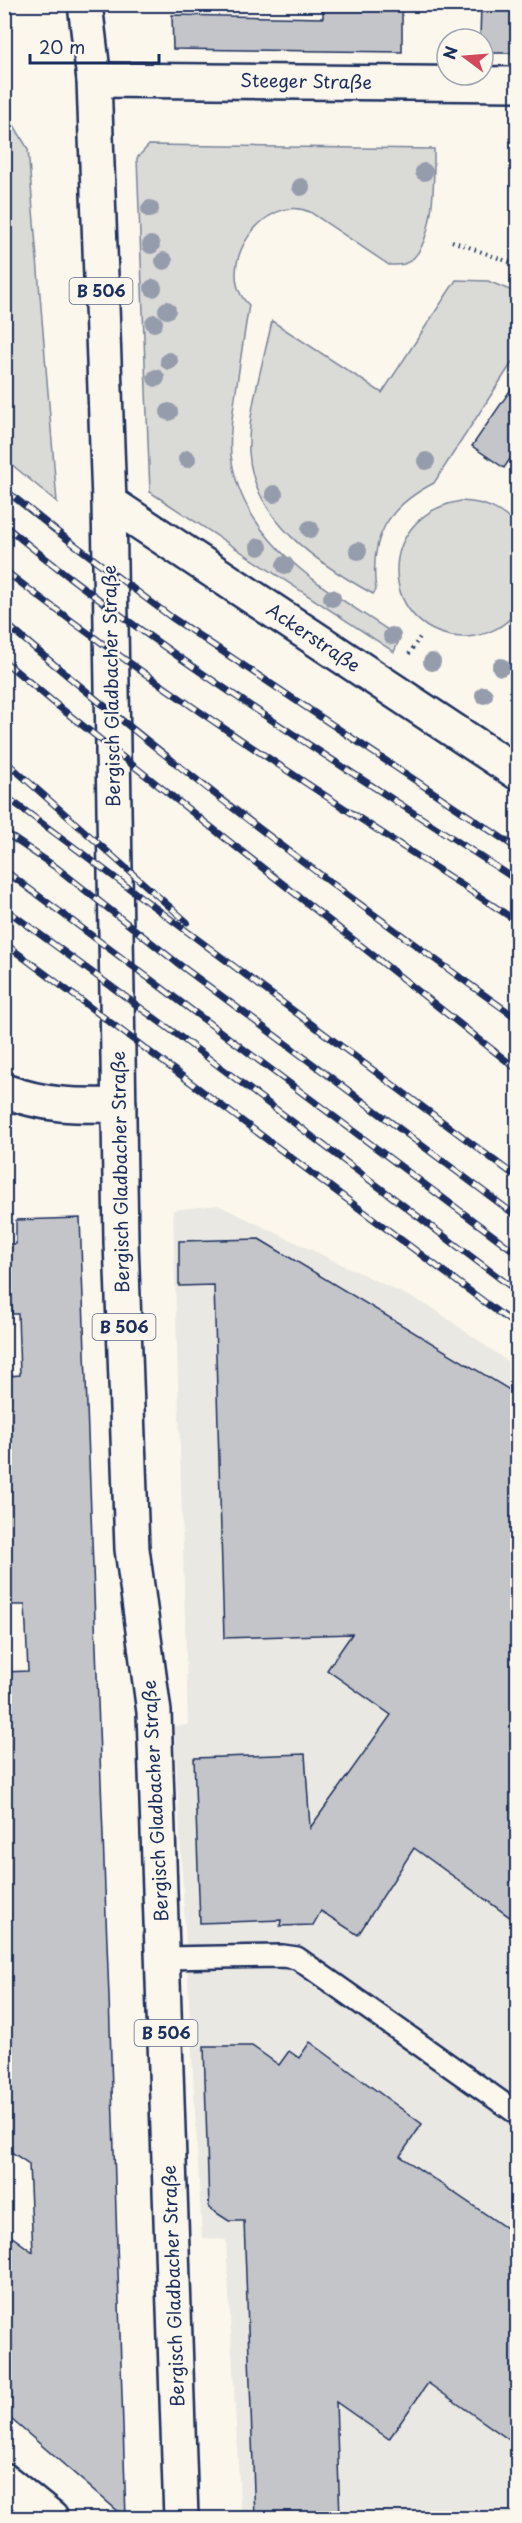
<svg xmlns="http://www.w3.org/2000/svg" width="522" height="2523" font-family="'Playpen Sans',sans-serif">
  <rect width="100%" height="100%" fill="#fbf7ec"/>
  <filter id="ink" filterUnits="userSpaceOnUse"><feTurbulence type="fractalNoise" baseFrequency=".0167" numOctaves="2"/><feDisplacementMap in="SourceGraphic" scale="12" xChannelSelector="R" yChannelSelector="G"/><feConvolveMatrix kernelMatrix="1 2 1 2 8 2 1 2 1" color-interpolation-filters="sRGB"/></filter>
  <g filter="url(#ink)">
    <path fill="#eae8e2" d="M218,1205L431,1307L517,1368V2518H241L226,2240L202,2238L174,1726L188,1725L173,1210Z"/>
    <g fill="#dadad7" stroke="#7a849a" stroke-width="1.5">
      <path d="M5,110L28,149L57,502L5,459Z"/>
      <path d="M149,145L434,149C434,176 436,253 404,264C400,265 393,265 389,265L310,212C264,191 211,269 249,305C244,334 240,363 236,391C233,411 229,434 231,455C242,547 331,591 400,638L394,652L150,492L137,158Z"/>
      <path d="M456,280L488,281L517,293V355L434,483C387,507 369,538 376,590L373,594C319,564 253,521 249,452C247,413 264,360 272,321L382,393Z"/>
      <path d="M461,501C484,502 502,509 517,527V611C505,627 486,636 466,637C380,637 370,516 461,501Z"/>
    </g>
    <g fill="#c3c5c9" stroke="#1b2f5e" stroke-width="1.5">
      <path d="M323,4H358V9L402,8V52L173,49L172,15L323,18Z"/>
      <path d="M481,4H518V53H483V39H480Z"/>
      <path d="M518,379V447L504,468L472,446Z"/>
      <path d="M80,1218L109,1997L126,2518L4,2413V2231L33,2252L29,2164L4,2147V1672L28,1671L25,1605H4V1399L10,1398L9,1376L20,1375L18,1314H12L9,1244H16V1220Z"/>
      <path d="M259,1239L518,1395V1923L414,1848L358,1935L321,1911L313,1925L280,1926L281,1920L200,1923L194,1758L305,1754L310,1828L391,1715L327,1670L352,1634L224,1638L214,1285L179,1286V1241Z"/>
      <path d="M310,2042L422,2124L400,2156L518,2236V2446L428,2383L389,2439L336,2402L340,2518H255L244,2221H229L209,2208L204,2046H252L279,2065L289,2051L299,2058Z"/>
    </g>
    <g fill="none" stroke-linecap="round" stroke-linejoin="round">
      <g stroke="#1b2f5e" stroke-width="26">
        <path id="service" d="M164,1958L283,1956L297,1958L518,2114"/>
      </g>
      <g stroke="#1b2f5e" stroke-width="38">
        <g id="minor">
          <path d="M94,80L518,84"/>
          <path d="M109,502L518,773"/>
          <path d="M4,1091C47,1106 74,1106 119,1105"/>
          <path d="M4,2480L51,2518"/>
        </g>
      </g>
      <g stroke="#1b2f5e" stroke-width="38">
        <path id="primary" d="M85,4L94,80L109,502L121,1241L132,1549L154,1712L181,2518"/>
      </g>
      <g stroke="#1b2f5e" stroke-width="4" stroke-dasharray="1.5 4.5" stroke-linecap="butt">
        <path d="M452,241L509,262L518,267"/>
        <path d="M409,654L420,637"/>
      </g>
      <use href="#service" stroke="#fbf7ec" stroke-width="21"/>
      <use href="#minor" stroke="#fbf7ec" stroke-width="33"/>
      <use href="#primary" stroke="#fbf7ec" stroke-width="33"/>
      <g stroke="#1b2f5e" stroke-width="7">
        <g id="rail">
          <path d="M4,489L55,530L171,617L518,849"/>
          <path d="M4,525C165,658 344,766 518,881"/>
          <path d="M4,570C168,697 345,808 518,922"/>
          <path d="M4,622C168,763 341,893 518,1019"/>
          <path d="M4,661L58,706L518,1070"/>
          <path d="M4,760L187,922"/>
          <path d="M4,795L518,1178"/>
          <path d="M4,832L57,868L176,962L518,1217"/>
          <path d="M4,870L518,1254"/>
          <path d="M4,908L179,1036L518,1292"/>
          <path d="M4,943L518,1327"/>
        </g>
      </g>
      <use href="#rail" stroke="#fbf7ec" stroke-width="4.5" stroke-dasharray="14" stroke-linecap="butt"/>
    </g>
    <g fill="#959cab">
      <circle cx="424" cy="172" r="9"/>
      <circle cx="301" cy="187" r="9"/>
      <circle cx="150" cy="209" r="9"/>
      <circle cx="151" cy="245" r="9"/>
      <circle cx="164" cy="261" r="9"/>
      <circle cx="153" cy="288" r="9"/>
      <circle cx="167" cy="310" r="9"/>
      <circle cx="154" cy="323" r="9"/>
      <circle cx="169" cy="361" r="9"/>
      <circle cx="156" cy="378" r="9"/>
      <circle cx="169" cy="412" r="9"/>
      <circle cx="187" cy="459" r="9"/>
      <circle cx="426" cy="461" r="9"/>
      <circle cx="274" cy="494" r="9"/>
      <circle cx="310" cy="529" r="9"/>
      <circle cx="259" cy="547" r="9"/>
      <circle cx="358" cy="551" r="9"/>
      <circle cx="285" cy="565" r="9"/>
      <circle cx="332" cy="598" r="9"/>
      <circle cx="392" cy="636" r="9"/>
      <circle cx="432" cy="662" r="9"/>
      <circle cx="501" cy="667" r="9"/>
      <circle cx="484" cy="695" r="9"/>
    </g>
  </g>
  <g text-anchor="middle" stroke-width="5" stroke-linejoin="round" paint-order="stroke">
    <g fill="#fbf7ec" stroke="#5e6b89" stroke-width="1.5">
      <rect x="69.5" y="278" width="63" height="26" rx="4.5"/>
      <rect x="92.5" y="1314" width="63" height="26" rx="4.5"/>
      <rect x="134.5" y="2020" width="63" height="26" rx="4.5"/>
    </g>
    <g font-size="16" font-weight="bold" fill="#1b2f5e">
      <text x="101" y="297">B 506</text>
      <text x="124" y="1333">B 506</text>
      <text x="166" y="2039">B 506</text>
    </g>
    <g font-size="18" fill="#1b2f5e" stroke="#fbf7ec">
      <text transform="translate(306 82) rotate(1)" y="6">Steeger Straße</text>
      <text transform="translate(313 638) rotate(34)" y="6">Ackerstraße</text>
      <text transform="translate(112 686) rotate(-91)" y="6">Bergisch Gladbacher Straße</text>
      <text transform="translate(121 1172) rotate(-91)" y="6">Bergisch Gladbacher Straße</text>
      <text transform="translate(156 1801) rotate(-93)" y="6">Bergisch Gladbacher Straße</text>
      <text transform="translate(174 2286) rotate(-92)" y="6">Bergisch Gladbacher Straße</text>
    </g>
  </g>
  <rect width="522" height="2523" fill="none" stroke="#fbf7ec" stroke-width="24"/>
  <rect x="12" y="12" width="498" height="2499" fill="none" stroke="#1b2f5e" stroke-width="2" filter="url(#ink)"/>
  <g transform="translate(465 57) rotate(286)"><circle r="28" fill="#fbf7ec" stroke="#a1a7b3" stroke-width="1.5"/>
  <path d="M0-4.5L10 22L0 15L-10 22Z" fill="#d1495b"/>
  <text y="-9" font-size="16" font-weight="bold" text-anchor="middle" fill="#1b2f5e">N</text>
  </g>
  <path d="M30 54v9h129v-9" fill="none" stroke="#1b2f5e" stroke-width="3"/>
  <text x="39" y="54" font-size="18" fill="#1b2f5e" stroke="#fbf7ec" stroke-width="4.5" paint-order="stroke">20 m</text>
</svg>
